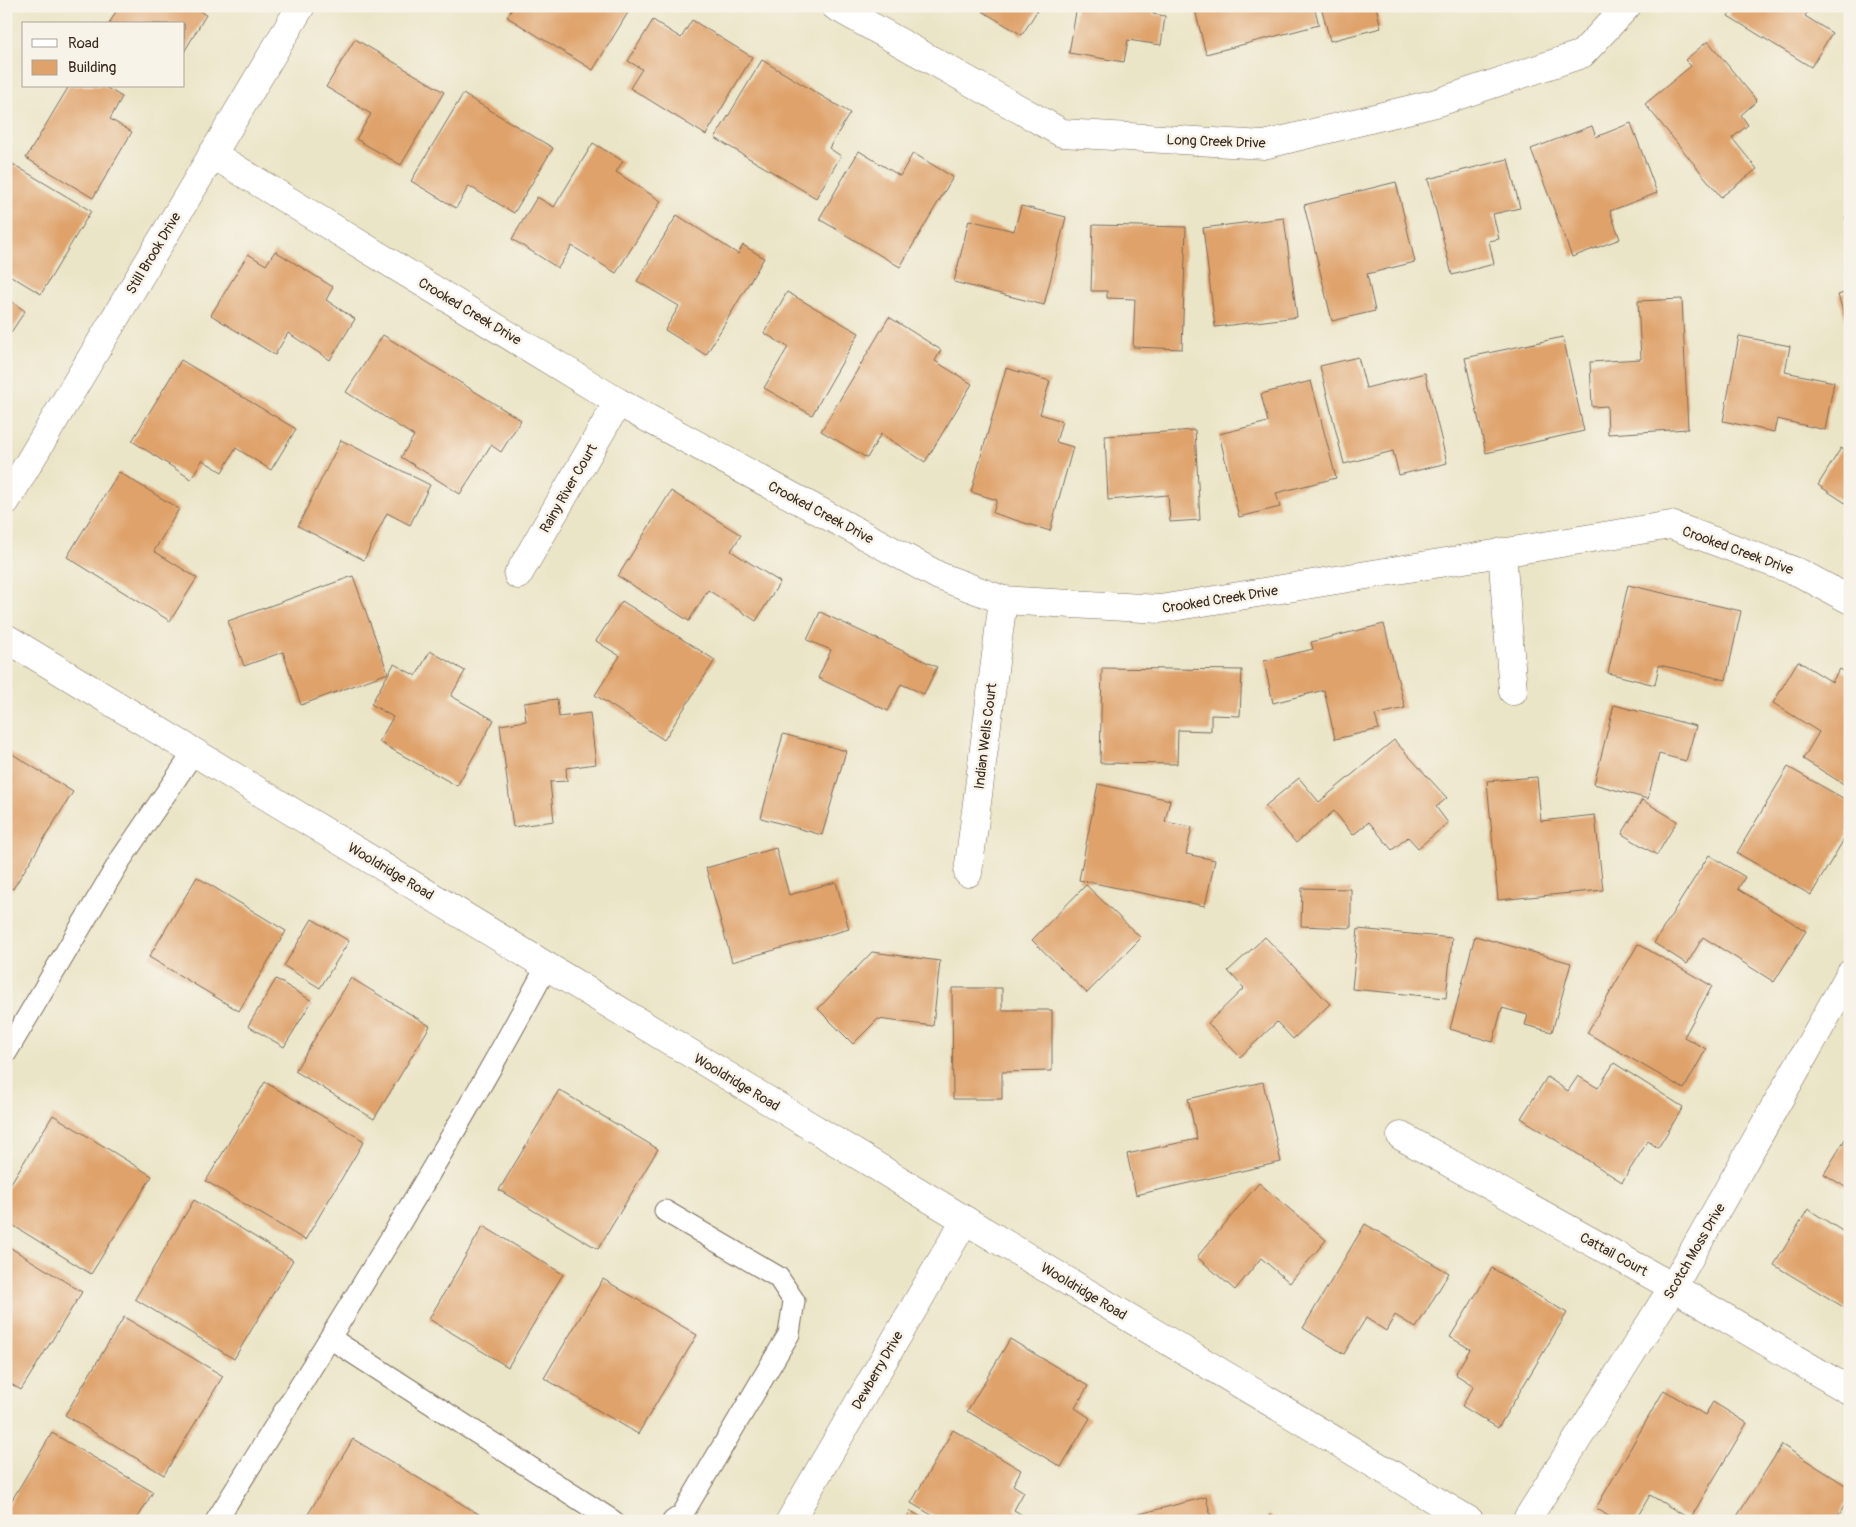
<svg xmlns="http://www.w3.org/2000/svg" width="1856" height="1527" font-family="Pangolin,sans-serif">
  <rect width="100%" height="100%" fill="#f7f3e8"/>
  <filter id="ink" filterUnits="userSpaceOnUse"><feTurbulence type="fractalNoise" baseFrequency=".02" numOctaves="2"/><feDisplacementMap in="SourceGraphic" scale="10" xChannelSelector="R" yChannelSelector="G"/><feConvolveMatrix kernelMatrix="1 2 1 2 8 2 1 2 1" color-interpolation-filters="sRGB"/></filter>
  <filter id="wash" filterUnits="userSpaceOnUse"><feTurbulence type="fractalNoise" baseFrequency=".0096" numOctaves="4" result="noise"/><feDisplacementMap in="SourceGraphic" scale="20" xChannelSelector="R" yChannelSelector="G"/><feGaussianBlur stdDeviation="1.12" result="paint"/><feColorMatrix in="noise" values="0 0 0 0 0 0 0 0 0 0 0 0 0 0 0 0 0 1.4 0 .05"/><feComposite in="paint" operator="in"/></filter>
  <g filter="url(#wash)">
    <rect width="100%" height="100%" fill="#ebe5c8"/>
    <g id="blocks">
      <g fill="#dfa26a">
        <path d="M119,6H191L206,15L184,52V24H109Z"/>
        <path d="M514,6H632L593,70L507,17Z"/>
        <path d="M984,6H1040L1022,35L982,11Z"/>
        <path d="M1077,6H1155L1153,14L1165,16L1161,45L1128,40L1124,62L1069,53Z"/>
        <path d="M1194,6H1314L1319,25L1206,54Z"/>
        <path d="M1321,6H1376L1381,28L1330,41Z"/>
        <path d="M1734,6H1811L1805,16L1832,33L1811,67L1728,16Z"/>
        <path d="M653,20L681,38L692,20L752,57L706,135L630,88L642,69L628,61Z"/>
        <path d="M355,39L444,92L401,165L356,139L371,114L326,87Z"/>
        <path d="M1708,41L1757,101L1741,115L1748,125L1732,138L1757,169L1721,197L1645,104L1691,66L1685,60Z"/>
        <path d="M762,60L850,113L829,148L841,156L816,198L715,138Z"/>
        <path d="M69,86H104L122,97L110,119L132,132L93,198L26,158Z"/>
        <path d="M463,94L553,148L514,213L469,186L456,208L411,181Z"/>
        <path d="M1631,123L1657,193L1610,211L1620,239L1572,257L1531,149L1592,126L1596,137Z"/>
        <path d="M593,143L623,161L616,172L661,201L616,273L572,246L558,268L512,239L537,197L554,207Z"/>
        <path d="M859,151L900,176L913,153L953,177L900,267L819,219Z"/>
        <path d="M1508,159L1520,208L1493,214L1499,239L1489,241L1494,264L1452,275L1428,179Z"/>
        <path d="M6,160L91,211L41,294L6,273Z"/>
        <path d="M1396,182L1415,262L1367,274L1375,311L1332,321L1304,205Z"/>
        <path d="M1021,206L1066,217L1044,305L954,282L969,220L1014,231Z"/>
        <path d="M1850,207V220L1845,218Z"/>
        <path d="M677,215L738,254L743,245L764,258L706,355L665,330L679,306L637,281Z"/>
        <path d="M1284,218L1297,317L1215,327L1203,228Z"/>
        <path d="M1093,225L1186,227L1182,349L1133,347L1135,299L1107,298V291H1091Z"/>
        <path d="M275,251L333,287L326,300L355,319L330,360L288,333L275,355L211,315L248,254L266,265Z"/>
        <path d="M1850,291V331H1849L1838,295Z"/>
        <path d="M787,292L859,333L812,415L764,388L788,347L764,333Z"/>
        <path d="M6,298L25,311L6,340Z"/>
        <path d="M1682,299L1688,429L1608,434L1607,406L1592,407L1590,362L1641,359L1638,301Z"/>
        <path d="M889,317L941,350L935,361L972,384L925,462L881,434L867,458L821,431Z"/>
        <path d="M383,335L521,420L501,452L491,445L460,494L401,457L414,436L346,392Z"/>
        <path d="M1739,336L1790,346L1785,372L1834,382L1825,430L1777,419L1774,432L1723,421Z"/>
        <path d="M1563,337L1584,431L1486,453L1465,358Z"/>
        <path d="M1358,357L1366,388L1425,373L1447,463L1399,475L1393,451L1344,464L1320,366Z"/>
        <path d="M181,360L296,429L271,470L236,448L222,472L202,460L191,479L132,441Z"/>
        <path d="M1006,368L1050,381L1040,414L1062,421L1056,442L1073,447L1050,531L993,513L997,500L971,492Z"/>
        <path d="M1311,381L1336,478L1276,493L1280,507L1239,517L1219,434L1268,422L1261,394Z"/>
        <path d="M1195,430L1200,520L1170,522L1168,495L1108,500L1105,436Z"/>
        <path d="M341,440L430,485L410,525L387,513L364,560L298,526Z"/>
        <path d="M1841,448L1850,453V506L1818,485Z"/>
        <path d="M119,472L179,509L154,551L197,578L170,621L67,557Z"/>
        <path d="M671,491L741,535L731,551L780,582L756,621L708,590L689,621L618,576Z"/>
        <path d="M353,576L388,673L301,705L283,652L244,666L228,621Z"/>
        <path d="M1628,585L1741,611L1726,680L1659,665L1655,685L1608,673Z"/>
        <path d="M622,601L715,660L664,740L595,695L620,656L596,641Z"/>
        <path d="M820,612L937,667L924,694L901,684L888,711L818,678L831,650L807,640Z"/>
        <path d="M1384,624L1405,708L1375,715L1379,729L1335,739L1324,690L1273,703L1264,661L1313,649L1311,642Z"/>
        <path d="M430,651L465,671L451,696L494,720L457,786L379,742L393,717L371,704L394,664L416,676Z"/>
        <path d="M1798,661L1832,682L1840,669L1850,675V788L1803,759L1819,732L1773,703Z"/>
        <path d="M1102,668L1242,670L1240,716L1211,715V731L1178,730L1177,764L1100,763Z"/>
        <path d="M557,699L559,717L590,713L596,764L566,768L567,781L550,782L554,821L513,827L500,725L526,721L524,703Z"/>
        <path d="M1614,705L1696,726L1686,761L1659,754L1648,799L1594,784Z"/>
        <path d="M783,734L846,751L822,835L761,818Z"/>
        <path d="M1394,740L1447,798L1436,807L1448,823L1418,848L1408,837L1392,850L1369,822L1353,835L1334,811L1296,843L1265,806L1299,778L1319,802Z"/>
        <path d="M6,750L73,792L13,889L6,885Z"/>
        <path d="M1788,767L1850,802V829L1811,895L1737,853Z"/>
        <path d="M1537,777L1541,821L1595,815L1603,890L1498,900L1487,781Z"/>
        <path d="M1098,784L1170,800L1165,822L1192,827L1186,854L1215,860L1205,906L1079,880Z"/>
        <path d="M1642,800L1677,821L1657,855L1622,834Z"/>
        <path d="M776,848L789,895L836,882L849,929L732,962L706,868Z"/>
        <path d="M1709,855L1745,877L1738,889L1806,931L1774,982L1703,937L1687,964L1654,943Z"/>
        <path d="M197,877L286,931L239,1011L149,957Z"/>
        <path d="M1086,885L1141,938L1087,993L1032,940Z"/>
        <path d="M1302,888L1351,889V928L1301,926Z"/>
        <path d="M312,919L349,941L320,988L284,966Z"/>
        <path d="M1358,929L1452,938L1446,998L1352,989Z"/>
        <path d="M1475,936L1571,963L1552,1032L1525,1025L1528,1015L1502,1008L1493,1042L1450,1029Z"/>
        <path d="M1265,937L1330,1004L1293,1039L1277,1022L1240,1057L1208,1023L1244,988L1228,971Z"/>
        <path d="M1638,944L1712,986L1684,1037L1706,1049L1684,1089L1587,1033Z"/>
        <path d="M872,952L940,961L933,1026L878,1019L853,1044L818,1009Z"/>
        <path d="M351,978L430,1026L374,1119L295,1071Z"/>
        <path d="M276,979L312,1001L284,1047L248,1026Z"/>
        <path d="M952,988H1002V1010H1052V1071L1002,1072V1099H953Z"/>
        <path d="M1614,1063L1683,1107L1658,1148L1648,1141L1622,1182L1521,1118L1547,1077L1568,1091L1578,1076L1598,1088Z"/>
        <path d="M265,1082L364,1141L305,1240L206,1181Z"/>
        <path d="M1263,1082L1281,1162L1136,1195L1127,1154L1197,1139L1188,1099Z"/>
        <path d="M559,1090L658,1149L598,1249L499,1190Z"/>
        <path d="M53,1115L152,1176L91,1274L6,1221V1191Z"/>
        <path d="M1850,1131V1190L1824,1174Z"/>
        <path d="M1259,1183L1326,1240L1290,1283L1261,1258L1235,1290L1197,1257Z"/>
        <path d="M194,1200L293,1260L234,1359L135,1299Z"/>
        <path d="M1808,1209L1850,1236V1311L1774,1265Z"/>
        <path d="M1365,1224L1449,1273L1416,1328L1395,1315L1386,1331L1366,1318L1344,1354L1303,1328Z"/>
        <path d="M483,1226L563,1274L508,1367L429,1319Z"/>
        <path d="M6,1245L82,1292L21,1390L6,1381Z"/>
        <path d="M1492,1268L1567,1313L1498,1428L1462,1406L1474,1386L1455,1374L1470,1349L1450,1337Z"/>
        <path d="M603,1279L697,1335L638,1434L544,1378Z"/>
        <path d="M124,1317L223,1376L164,1475L65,1415Z"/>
        <path d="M1010,1339L1088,1386L1075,1408L1090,1418L1061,1467L967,1411Z"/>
        <path d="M1664,1390L1705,1415L1713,1402L1747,1423L1690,1519L1650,1495L1635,1521H1616L1596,1508Z"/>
        <path d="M6,1405L11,1408L6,1417Z"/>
        <path d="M953,1430L1021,1470L1013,1485L1024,1492L1014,1510L1032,1521H942L911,1503Z"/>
        <path d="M52,1433L153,1492L136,1521H6V1510Z"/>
        <path d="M353,1439L482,1516L479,1521H304Z"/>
        <path d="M1782,1445L1850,1488V1497L1835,1521H1734Z"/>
        <path d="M1206,1497L1212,1521H1116V1520Z"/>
        <path d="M911,1511L928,1521H905Z"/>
        <path d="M1270,1515L1280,1521H1266Z"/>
      </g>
    </g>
  </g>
  <g filter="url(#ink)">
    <use href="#blocks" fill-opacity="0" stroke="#796b5a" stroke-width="1"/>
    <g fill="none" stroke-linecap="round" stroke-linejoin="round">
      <g stroke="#796b5a" stroke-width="23">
        <g id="service">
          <path d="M6,1053L121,859L194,752"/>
          <path d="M665,1211L778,1277L794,1301L789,1334L682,1515L673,1521"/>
          <path d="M330,1338L613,1521"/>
          <path d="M216,1521C330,1338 445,1156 547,966"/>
        </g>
      </g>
      <g stroke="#796b5a" stroke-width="29">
        <g id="minor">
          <path d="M835,6L1062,133L1264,145L1436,103L1582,54L1627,6"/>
          <path d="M212,154L618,402L939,576L1003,600L1160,609L1671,525L1800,573L1850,600"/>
          <path d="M6,501L301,6"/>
          <path d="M1502,552L1513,691"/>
          <path d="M518,575L618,402"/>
          <path d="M968,873L1003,600"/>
          <path d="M1401,1136L1673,1287L1850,1391"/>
          <path d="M790,1521L965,1220"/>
          <path d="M1526,1521L1673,1287L1850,974"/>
        </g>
      </g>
      <g stroke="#796b5a" stroke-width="29">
        <path id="secondary" d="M6,638L965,1220L1470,1521"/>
      </g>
      <use href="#service" stroke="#fff" stroke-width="21"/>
      <use href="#minor" stroke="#fff" stroke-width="28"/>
      <use href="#secondary" stroke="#fff" stroke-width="28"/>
    </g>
  </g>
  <g text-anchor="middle" stroke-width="5" stroke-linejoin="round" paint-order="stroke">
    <g font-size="14" fill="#3b2a1e" stroke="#f7f3e8">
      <text transform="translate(1216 141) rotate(2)" y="5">Long Creek Drive</text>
      <text transform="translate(153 253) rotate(-59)" y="5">Still Brook Drive</text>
      <text transform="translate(470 311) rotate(31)" y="5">Crooked Creek Drive</text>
      <text transform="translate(568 488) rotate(-60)" y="5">Rainy River Court</text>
      <text transform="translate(821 512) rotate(28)" y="5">Crooked Creek Drive</text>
      <text transform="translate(1738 550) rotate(20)" y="5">Crooked Creek Drive</text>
      <text transform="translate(1220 599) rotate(-9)" y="5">Crooked Creek Drive</text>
      <text transform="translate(985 736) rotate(-83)" y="5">Indian Wells Court</text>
      <text transform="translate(391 871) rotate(31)" y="5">Wooldridge Road</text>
      <text transform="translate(737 1082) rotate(31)" y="5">Wooldridge Road</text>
      <text transform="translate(1694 1251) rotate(-60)" y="5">Scotch Moss Drive</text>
      <text transform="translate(1614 1254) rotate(29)" y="5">Cattail Court</text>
      <text transform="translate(1084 1291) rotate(31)" y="5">Wooldridge Road</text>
      <text transform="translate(877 1370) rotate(-60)" y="5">Dewberry Drive</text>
    </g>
  </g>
  <rect width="1856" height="1527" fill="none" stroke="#f7f3e8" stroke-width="25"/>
  <rect x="22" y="22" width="162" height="65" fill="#f7f3e8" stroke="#aca397"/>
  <rect x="32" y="39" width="25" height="8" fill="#ffffff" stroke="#aca397"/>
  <text x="68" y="48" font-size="15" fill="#3b2a1e">Road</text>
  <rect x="32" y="60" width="25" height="15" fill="#dfa26a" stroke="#aca397"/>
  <text x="68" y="72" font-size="15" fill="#3b2a1e">Building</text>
</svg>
